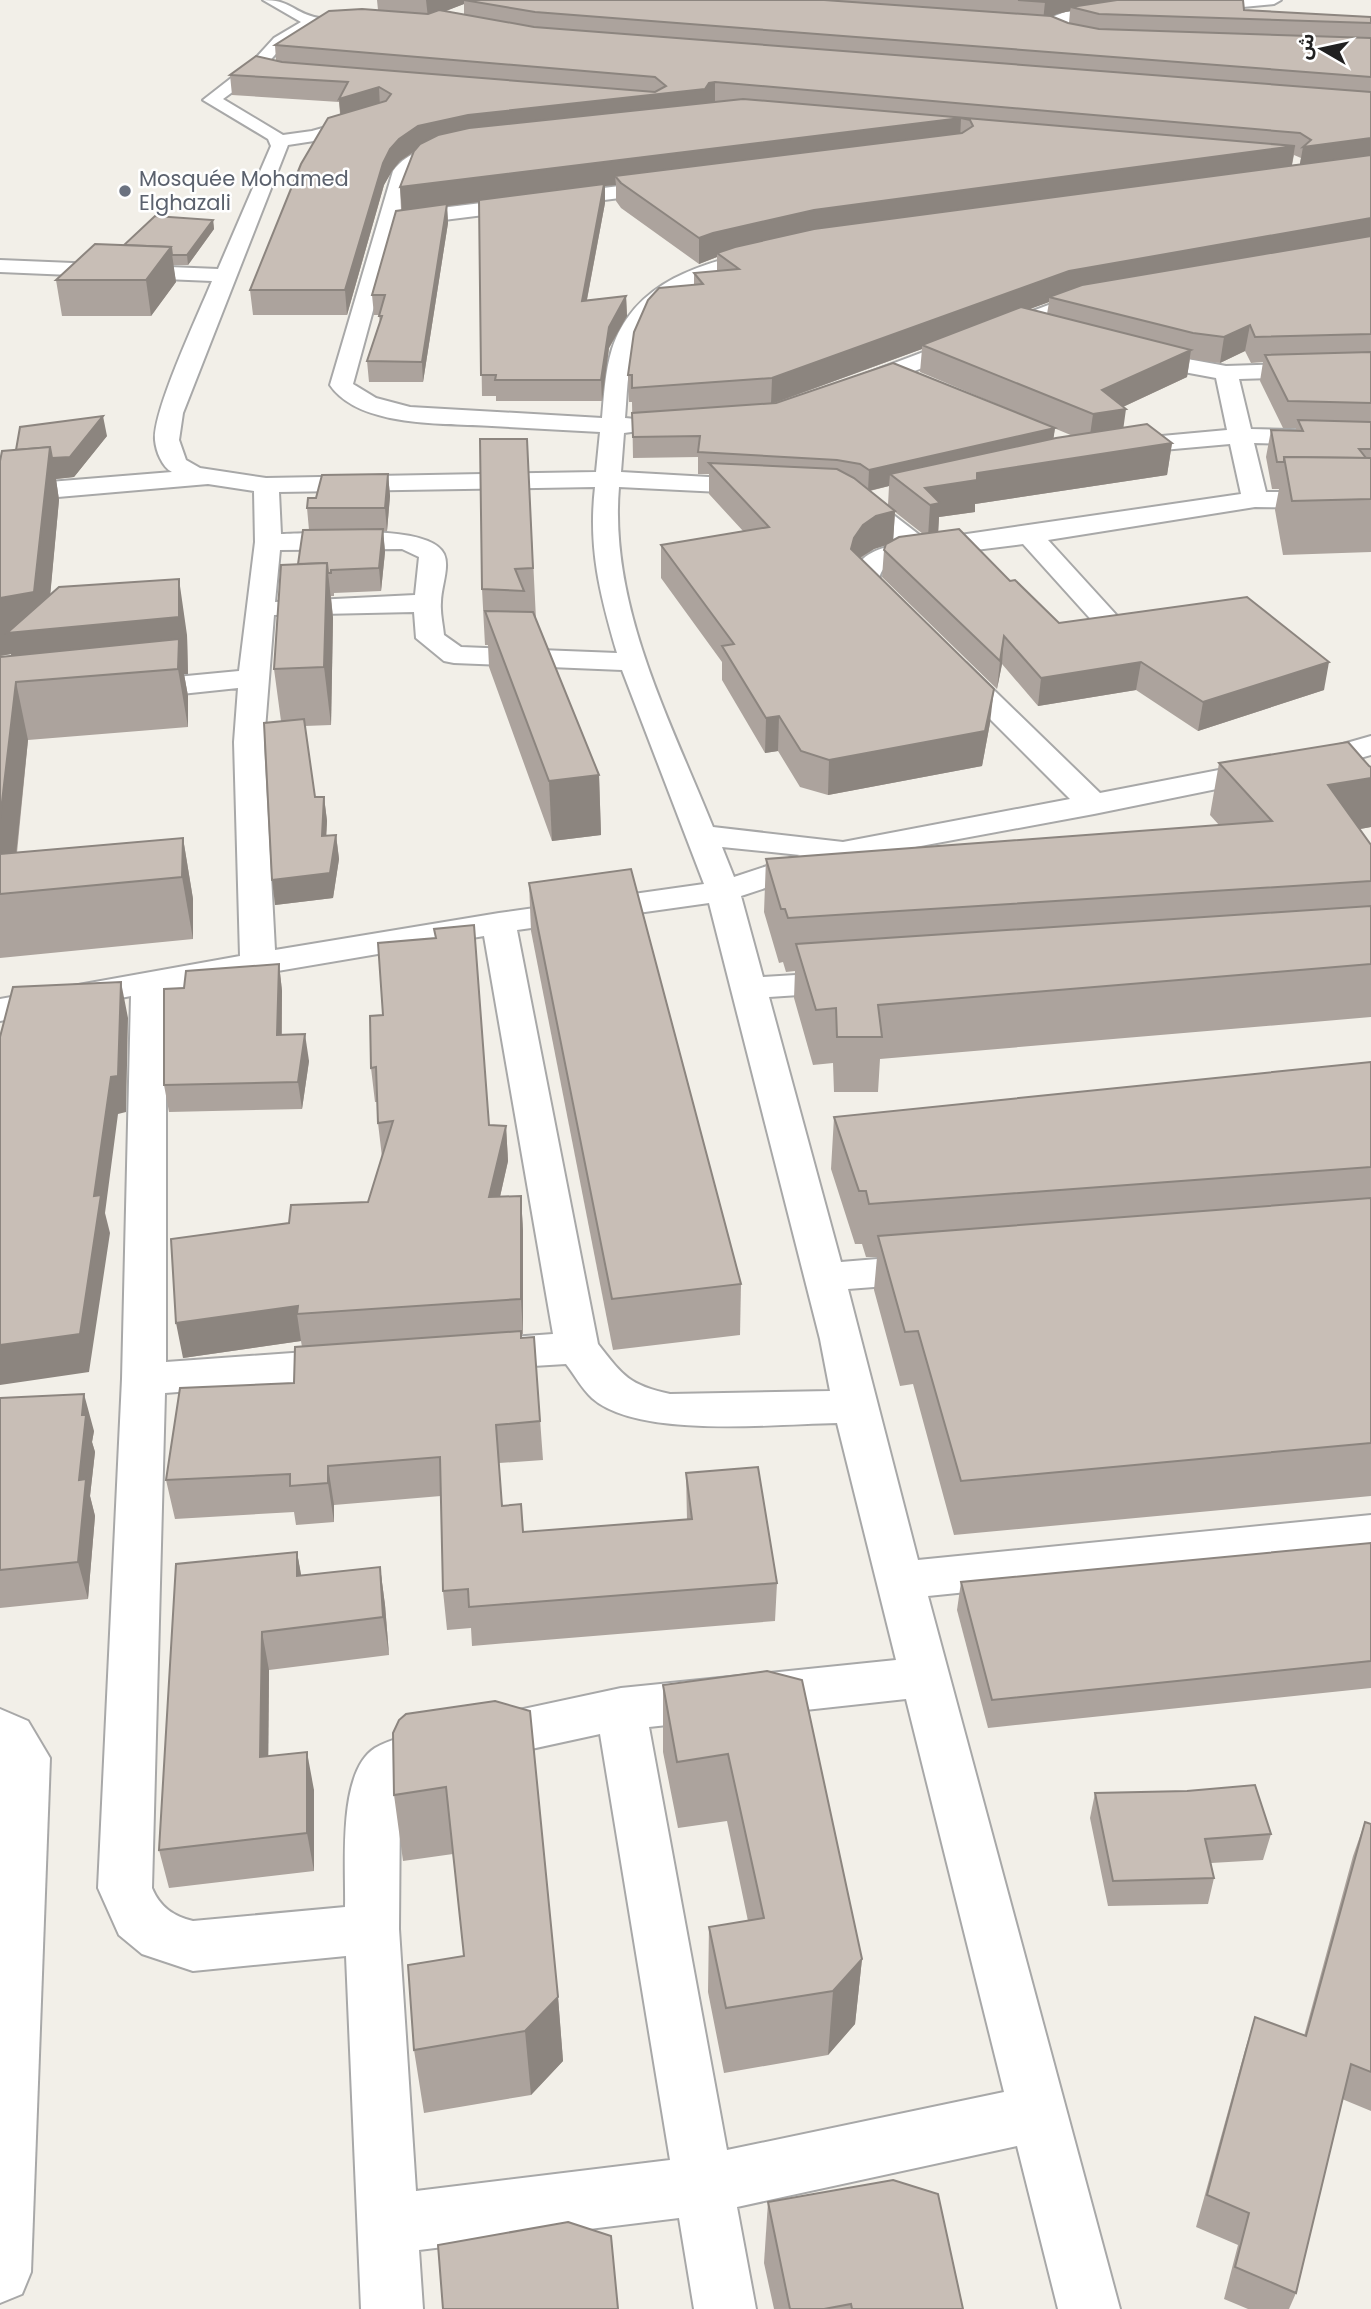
<svg xmlns="http://www.w3.org/2000/svg" width="1371" height="2309" font-family="Poppins,'Noto Sans Arabic',sans-serif">
  <rect width="100%" height="100%" fill="#f2efe8"/>
  <g fill="none" stroke-linecap="round" stroke-linejoin="round">
    <g stroke="#a8a8a8" stroke-width="4">
      <g id="street">
        <path d="M263,0C290,0 292,11 314,17C329,22 350,10 363,22C354,30 323,26 310,30C292,35 279,50 267,64L305,73L307,77L305,81L299,82L257,74L223,99L283,135L312,131L369,115L378,120L375,124L314,141L288,145L183,413L179,440L186,460L200,468L266,478L596,472L600,432C564,430 528,428 492,426C446,423 359,428 330,385L393,171C408,150 434,146 458,141L467,146L464,150C445,155 426,158 411,173L400,213L668,180L677,186L668,192L396,226L353,384L376,398L410,407L602,418C604,396 605,371 612,349C635,280 703,263 766,249L773,251L776,255L773,259C718,273 654,287 634,348C627,370 627,396 625,418L646,420L650,425L646,430L624,433L621,472L761,480L770,482L773,487L770,492L761,494L619,487C609,606 670,720 713,827L843,842L1070,799L946,675L942,669L946,663L956,660L966,663L1100,793L1322,750L1371,736V755L1339,764L1094,814L856,858L741,896L763,977L845,972L857,975L862,982L857,989L845,992L769,997L841,1262L926,1255L940,1259L946,1269L940,1279L926,1283L848,1289L918,1560L1371,1515V1551L928,1596L1120,2309H1058L1017,2146L737,2207L756,2309H694L679,2218L419,2250L423,2309H361L346,1956L193,1971L142,1954L119,1935L98,1888L122,1379L131,996L0,1021V999L240,956L234,742L238,688L134,699L124,696L119,690L124,684L134,681L239,671L255,542L254,491L208,484L0,502V486L172,472C162,467 156,451 155,440C153,410 199,313 212,281L0,272V260L218,269L271,146L268,139L203,100L253,61L274,38L301,22ZM595,487C588,548 600,595 617,653L461,647L444,635C443,624 440,613 441,602C441,587 450,567 444,554C429,522 313,534 281,534L279,492ZM402,549L419,557L415,595L275,602L280,550ZM414,612L416,638L444,661L454,663L622,670L704,884L499,913L275,950L264,742L274,615ZM722,847L800,855L734,877ZM709,903L820,1339L830,1391L670,1394C629,1385 623,1376 598,1344L517,930ZM484,936L553,1334L484,1339L469,1343L463,1354L469,1365L484,1369L566,1364C574,1374 582,1389 592,1398C638,1439 776,1424 837,1423L896,1660L621,1688L421,1731C407,1736 388,1740 375,1748C337,1772 346,1866 345,1907L193,1921C173,1916 160,1907 152,1888L165,1393L348,1379L363,1375L369,1364L363,1353L348,1349L166,1362V990ZM906,1699L1004,2092L727,2150L649,1727ZM600,1734L670,2160L416,2191L399,1929L400,1799C404,1783 411,1778 426,1772Z"/>
        <path d="M1220,0H1281L1274,4L1190,12L1182,7L1190,2Z"/>
        <path d="M1123,7L1131,12L1128,15L1060,24L1077,33L1095,37L1097,40L1095,43L1067,40L1045,29L1047,19L1065,12Z"/>
        <path d="M1096,291L1103,293L1107,297L1103,301L1081,307L865,390H849L846,385L849,380L1067,298Z"/>
        <path d="M1138,350L1226,366L1371,361V375L1239,379L1251,429L1371,432V446L1254,443L1266,492H1371V508L1255,507L1048,540L1120,619L1116,625L1106,627L1096,625L1023,544L903,559C891,562 882,565 879,579L904,605L900,611C879,616 863,596 852,580C857,555 876,549 899,544L843,500L839,495L843,490L852,487L861,490L926,540L1241,494L1230,444L1118,454L1109,452L1106,447L1109,442L1118,440L1227,430L1216,378L1130,362L1127,357L1130,352Z"/>
        <path d="M0,1709L28,1721L50,1758L31,2272L22,2294L0,2303Z"/>
      </g>
    </g>
    <use href="#street" fill="#fff" fill-rule="evenodd"/>
  </g>
  <g fill="#aca39d" fill-rule="evenodd">
    <path d="M377,0H1243L1244,10L1371,17V552L1283,555L1275,510L1279,489H1272L1266,457L1271,430L1296,431V428H1283L1260,381L1263,362L1251,363L1245,351L1220,363L1190,359L1187,377L1123,407V428L1172,443L1167,475L975,504V512L939,517L938,532L1010,581L1059,623L1324,690L1198,731L1136,690L1038,706L1002,664L997,689L882,577L884,550L885,545L874,549L861,558L990,723L982,766L828,795L800,787L778,751L765,753L722,680V662L661,578V545L743,531L709,494V474H698V457L633,458L632,402H629L628,375L694,285V273L717,271V257L699,264L621,208L616,201V185L605,186V203L587,300L626,296L627,316L609,348L602,401H496V396H482L479,202L447,206L448,223L423,382H369L367,361L380,324L379,315H374L372,295L401,210L400,187L413,153L400,161L392,171L384,185L347,315H253L250,290L340,114L339,102L232,95L230,75L276,61L275,45L378,10ZM464,4V15L445,11ZM1070,11L1069,23L1052,16L1057,14ZM1294,155L1301,158L1300,164L1292,165ZM1049,302L1047,314L1029,309ZM922,349L920,372L1073,436L1053,439L1055,428L775,403ZM889,486L888,505L870,491ZM895,512L923,534L893,540Z"/>
    <path d="M213,220L214,229L188,265H173L176,282L151,316H62L56,280Z"/>
    <path d="M107,436L74,477L56,479L59,500L50,595L187,635L188,674H184L188,696V727L28,740L17,853L183,838L193,899V939L0,958V657L11,656V654L0,656L16,450Z"/>
    <path d="M527,439L536,619L599,775L601,835L552,841L489,667L488,645H485L482,589Z"/>
    <path d="M388,474L390,496L387,531H383L385,552L381,591L334,593V596H331L333,618L331,725L305,726L315,797H324L327,821L326,836L336,835L339,859L333,898L275,905L281,721L274,669L298,564L309,530L307,508L316,498Z"/>
    <path d="M1219,763L1371,827L1360,829L1371,845V1017L880,1059L878,1092H834L833,1063L813,1065L794,998L795,971L786,972L783,962L779,963L764,912L766,859L1219,825L1210,815Z"/>
    <path d="M529,883L741,1284L740,1335L613,1350L531,931Z"/>
    <path d="M279,964L282,991V1034L309,1061L302,1109L169,1112L164,1085L184,988Z"/>
    <path d="M370,1016L489,1125L506,1126L508,1161L500,1197L521,1196L523,1231V1334L521,1335V1338L534,1337L543,1460L499,1463L502,1506L523,1532L687,1520L686,1473L777,1583L775,1621L472,1646L471,1628L447,1630L443,1591L441,1496L334,1505V1522L296,1525L294,1512L175,1519L166,1480L294,1383L302,1347L301,1341L183,1358L289,1223L368,1202L382,1157L378,1123L377,1102H375L371,1068Z"/>
    <path d="M1371,1062V1496L954,1535L913,1384L900,1386L874,1290L877,1257H866L862,1244H855L831,1169L834,1117Z"/>
    <path d="M0,1398L94,1431L92,1442L95,1452L90,1496L95,1516L88,1599L0,1608Z"/>
    <path d="M1371,1543V1688L988,1728L957,1610L961,1582Z"/>
    <path d="M297,1552L301,1576L380,1567L385,1605L389,1655L269,1670L268,1756L314,1790V1871L169,1888L159,1850Z"/>
    <path d="M767,1671L862,1959L855,2024L828,2055L724,2073L708,1992L709,1927L748,1921L727,1821L678,1828L663,1752V1685Z"/>
    <path d="M495,1701L558,1997L563,2061L531,2095L424,2113L414,2050L464,1956L453,1854L403,1861L394,1795Z"/>
    <path d="M1095,1793L1271,1834L1263,1860L1211,1863L1214,1878L1208,1904L1108,1906L1090,1818Z"/>
    <path d="M1365,1822L1371,1824V2111L1342,2099L1296,2293L1289,2309H1248L1224,2299L1238,2245L1196,2227L1245,2050L1255,2017L1304,2036L1353,1856Z"/>
    <path d="M768,2202L963,2309H774L764,2263Z"/>
  </g>
  <g fill="#8c857f">
    <path d="M426,0H473H464V4L428,18Z"/>
    <path d="M1048,0H1201L1071,7L1070,11L1057,14L1043,21L1045,2Z"/>
    <path d="M715,82V103L419,148L400,161L392,171L384,185L347,315L345,290L383,163L390,149L399,139L418,126L468,115L705,89L709,83Z"/>
    <path d="M379,87L380,108L341,120L339,99Z"/>
    <path d="M961,118L960,141L621,184L615,176L616,185L605,186V203L583,320L582,301L604,186L447,206L448,223L423,382L422,362L402,212L400,187Z"/>
    <path d="M1371,138V159L1299,169L1303,147Z"/>
    <path d="M1295,146L1291,170L717,253V257L699,264V238L713,233L814,210Z"/>
    <path d="M1371,218V239L1049,297V302L927,347L922,345V349L771,404L772,378L1069,271Z"/>
    <path d="M213,220L214,229L188,265L187,255Z"/>
    <path d="M171,247L176,282L151,316L146,280Z"/>
    <path d="M626,296L627,316L609,348L602,401L601,380L609,327Z"/>
    <path d="M1250,325L1245,351L1220,363L1224,337Z"/>
    <path d="M1191,350L1187,377L1114,411L1126,409L1122,438L1089,442L1093,414L1102,390Z"/>
    <path d="M103,416L107,436L74,477L56,479L59,500L47,630L179,579L187,635L188,674H184L188,696V727L178,669L17,682L11,654L0,656V598L50,447Z"/>
    <path d="M1055,428L1052,449L890,474L889,486L868,491L869,470Z"/>
    <path d="M1172,443L1167,475L975,504V512L939,517L938,536L928,537L930,505L925,488L977,473Z"/>
    <path d="M388,474L390,496L387,531L385,508Z"/>
    <path d="M895,511L893,543L874,549L861,557L852,570L851,549L854,538L863,525L876,516Z"/>
    <path d="M383,529L385,552L381,591L379,568Z"/>
    <path d="M327,563L333,618L331,725L324,667Z"/>
    <path d="M1004,636L1002,664L997,689L1000,661Z"/>
    <path d="M1141,662L1136,690L1038,706L1041,678Z"/>
    <path d="M1329,662L1324,690L1198,731L1203,702Z"/>
    <path d="M16,682L28,740L12,893L0,872V819Z"/>
    <path d="M994,689L990,723L982,766L828,795L829,760Z"/>
    <path d="M779,716L778,751L765,753L766,718Z"/>
    <path d="M599,775L601,835L552,841L549,781Z"/>
    <path d="M1371,778V827L1317,837L1328,785Z"/>
    <path d="M324,797L327,821L325,861L322,836Z"/>
    <path d="M336,835L339,859L333,898L275,905L272,880Z"/>
    <path d="M183,838L193,899V939L182,877Z"/>
    <path d="M279,964L282,991L281,1061L277,1035Z"/>
    <path d="M121,982L128,1018L126,1112L118,1114L105,1213L110,1233L89,1372L0,1385V1345L94,1196Z"/>
    <path d="M305,1034L309,1061L302,1109L298,1082Z"/>
    <path d="M506,1126L508,1161L492,1232L489,1197Z"/>
    <path d="M521,1196L523,1231V1334L521,1299Z"/>
    <path d="M298,1306L297,1314L301,1341L183,1358L176,1323Z"/>
    <path d="M84,1394L94,1431L92,1442L95,1452L90,1496L95,1516L88,1599L78,1562L79,1480L82,1415Z"/>
    <path d="M328,1466L334,1505V1522L328,1483Z"/>
    <path d="M297,1552L304,1591L297,1576Z"/>
    <path d="M380,1567L385,1605L389,1655L383,1617Z"/>
    <path d="M262,1632L269,1670L268,1795L260,1757Z"/>
    <path d="M307,1752L314,1790V1871L307,1833Z"/>
    <path d="M862,1959L855,2024L828,2055L833,1991Z"/>
    <path d="M558,1997L563,2061L531,2095L525,2031Z"/>
  </g>
  <g fill="#c8beb6" stroke="#8c857f" stroke-width="2">
    <path d="M464,0H824L1051,16L1068,23L1099,29L1371,38V77L535,12Z"/>
    <path d="M1018,0H1048L1045,2Z"/>
    <path d="M1117,0H1243L1244,10L1371,17V23L1099,14L1071,7Z"/>
    <path d="M362,9L428,14L439,10L534,27L1371,92V138L1303,147L1311,140L1300,133L715,82L709,83L705,89L468,115L418,126L399,139L390,149L383,163L345,290H250L301,164L328,118L386,101L391,94L379,87L339,99L348,82L230,75L256,56L282,62L655,92L666,86L655,77L275,45L329,11Z"/>
    <path d="M743,99L1295,146L814,210L713,233L699,238L621,183L615,176L962,133L973,126L970,120L961,118L400,187L414,151L420,144L438,135L469,128Z"/>
    <path d="M1371,155V218L1069,271L772,378L632,388V375H628L634,332L648,300L659,288L703,284L694,273L739,269L717,253L735,247L814,229Z"/>
    <path d="M604,184L582,301L626,296L609,327L601,380H495L496,375H481L479,200Z"/>
    <path d="M447,204L422,362L367,361L382,316H379L385,295H372L396,211Z"/>
    <path d="M155,216L213,220L187,255H172L171,247L124,245Z"/>
    <path d="M1371,236V334L1255,337L1250,325L1224,337L1193,333L1049,297L1082,285Z"/>
    <path d="M95,244L171,247L146,280H56Z"/>
    <path d="M1021,307L1191,350L1102,390L1126,409L1093,414L922,345Z"/>
    <path d="M1371,352V403L1288,401L1265,355Z"/>
    <path d="M893,363L1055,428L869,470L860,464L837,460L698,452L700,436L633,437L632,413L776,403Z"/>
    <path d="M103,416L70,457L52,458L50,447L16,450L20,427Z"/>
    <path d="M1298,420L1371,422V449H1359L1366,458L1284,457V462H1277L1271,430L1303,431Z"/>
    <path d="M1147,424L1172,443L977,473V480L925,488L940,503L930,505L890,474L1056,438Z"/>
    <path d="M480,439H527L533,568L515,569L524,591L482,589Z"/>
    <path d="M50,447L34,592L0,598V461L2,451Z"/>
    <path d="M1284,457L1371,458V499L1292,501Z"/>
    <path d="M709,463L837,469L854,478L895,511L876,516L863,525L854,538L851,549L994,689L985,731L829,760L801,751L779,716L766,718L722,646L734,644L661,545L769,527Z"/>
    <path d="M388,474L385,508H307L308,498H316L322,475Z"/>
    <path d="M383,529L379,568L331,570V573H328L327,563L298,564L303,530Z"/>
    <path d="M959,529L1010,581L1015,580L1059,623L1247,597L1329,662L1203,702L1141,662L1041,678L1004,636L1000,661L884,550L886,544L899,537Z"/>
    <path d="M327,563L324,667L274,669L281,565Z"/>
    <path d="M179,579V617L7,633L59,587Z"/>
    <path d="M485,611L533,612L599,775L549,781Z"/>
    <path d="M179,639L178,669L16,682L0,819V657Z"/>
    <path d="M304,719L315,797H324L322,836L336,835L330,873L272,880L264,723Z"/>
    <path d="M1348,742L1369,766L1371,767V778L1328,785L1371,845V881L788,918L785,909H781L766,859L1272,821L1219,763Z"/>
    <path d="M183,838L182,877L0,894V854Z"/>
    <path d="M631,869L741,1284L612,1299L529,883Z"/>
    <path d="M1371,906V964L878,1005L882,1037H837L836,1008L816,1010L796,944Z"/>
    <path d="M474,925L489,1125L506,1126L489,1197L521,1196V1299L297,1314L298,1306L176,1323L171,1239L289,1223L291,1205L368,1202L393,1121L378,1123L376,1067L371,1068L370,1016L383,1015L378,943L436,938L434,929Z"/>
    <path d="M279,964L277,1035L305,1034L298,1082L164,1085V989L184,988L186,971Z"/>
    <path d="M121,982L118,1076L111,1077L94,1196L101,1195L80,1334L0,1345V1037L13,987Z"/>
    <path d="M1371,1062V1167L869,1204L866,1191H859L834,1117Z"/>
    <path d="M1371,1198V1443L961,1481L918,1331L905,1332L878,1236Z"/>
    <path d="M521,1331V1338L534,1337L540,1421L496,1425L502,1506L521,1504L523,1532L692,1519L686,1473L758,1467L777,1583L469,1607L468,1589L443,1591L440,1457L328,1466V1483L290,1486V1474L166,1480L180,1388L294,1383L295,1347Z"/>
    <path d="M84,1394L82,1415H86L79,1480L86,1479L78,1562L0,1570V1398Z"/>
    <path d="M1371,1543V1661L992,1700L961,1582Z"/>
    <path d="M297,1552V1576L380,1567L383,1617L262,1632L260,1757L307,1752V1833L159,1850L176,1564Z"/>
    <path d="M767,1671L802,1680L862,1959L833,1991L726,2008L709,1927L764,1918L728,1754L677,1762L663,1685Z"/>
    <path d="M495,1701L530,1711L558,1997L525,2031L414,2050L408,1965L464,1956L446,1787L394,1795L393,1733L399,1720L406,1714Z"/>
    <path d="M1255,1785L1271,1834L1205,1839L1214,1878L1113,1881L1095,1793L1187,1791Z"/>
    <path d="M1365,1822L1371,1824V2072L1351,2064L1296,2293L1235,2267L1249,2213L1207,2195L1255,2017L1306,2036Z"/>
    <path d="M893,2180L938,2194L963,2309H852L851,2304L824,2309H790L768,2202Z"/>
    <path d="M568,2222L611,2236L618,2309H443L438,2245Z"/>
  </g>
  <circle fill="#6b7280" stroke="#fff" stroke-width="2.5" cx="125" cy="191" r="7"/>
  <g text-anchor="middle" stroke-width="5" stroke-linejoin="round" paint-order="stroke">
    <g font-size="21" fill="#5b616d" stroke="#fff" text-anchor="start">
      <text x="139" y="186">Mosquée Mohamed<tspan x="139" dy="24">Elghazali</tspan></text>
    </g>
  </g>
  <g transform="translate(1322 49) rotate(279)" stroke="#ffffff" stroke-width="5" paint-order="stroke">
  <path d="M0-5L12 26L0 18L-12 26Z" fill="#212121"/>
  <text y="-10" font-size="19" font-weight="bold" text-anchor="middle" fill="#212121">ش</text>
  </g>
</svg>
